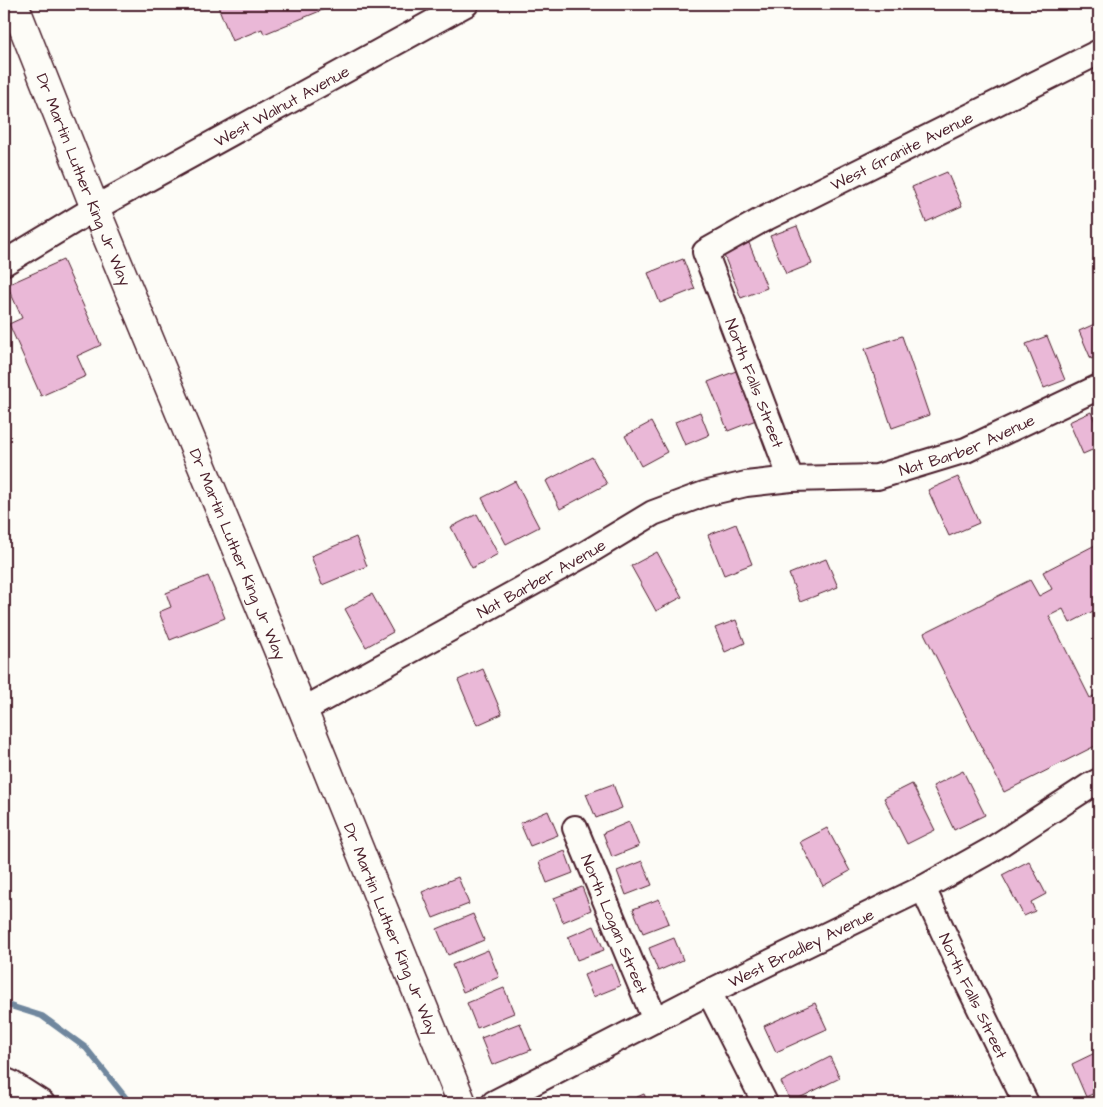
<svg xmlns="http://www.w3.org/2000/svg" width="1103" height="1107" font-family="'Architects Daughter',sans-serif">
  <rect width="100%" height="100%" fill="#fdfcf7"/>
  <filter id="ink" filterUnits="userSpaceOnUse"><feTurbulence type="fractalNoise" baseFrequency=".02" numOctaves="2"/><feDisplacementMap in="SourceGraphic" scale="10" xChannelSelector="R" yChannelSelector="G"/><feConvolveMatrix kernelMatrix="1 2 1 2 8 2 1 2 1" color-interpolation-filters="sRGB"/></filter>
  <g filter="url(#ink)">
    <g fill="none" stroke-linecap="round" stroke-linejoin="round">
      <path stroke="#6f879e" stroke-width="6" d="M4,1004L42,1016L86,1048L130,1103"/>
    </g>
    <g fill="#eab8d7" stroke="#4a1f2b">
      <path d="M217,4H337L264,34L262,29L232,41Z"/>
      <path d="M947,172L962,206L926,222L912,187Z"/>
      <path d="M797,226L812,264L786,274L770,236Z"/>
      <path d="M749,243L767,288L741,298L723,253Z"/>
      <path d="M683,259L695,289L660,303L648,273Z"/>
      <path d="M63,260L101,345L77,356L86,376L41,396L9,324L22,318L7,285Z"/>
      <path d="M1099,322V355L1091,359L1079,331Z"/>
      <path d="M902,336L929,415L892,428L865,349Z"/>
      <path d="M1047,336L1065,380L1044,388L1026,344Z"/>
      <path d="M736,371L756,420L728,431L708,382Z"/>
      <path d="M700,412L709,435L685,445L675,422Z"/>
      <path d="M1091,412L1099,432V447L1083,454L1069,422Z"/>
      <path d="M651,422L667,452L641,466L625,436Z"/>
      <path d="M592,457L607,484L560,509L546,481Z"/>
      <path d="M958,477L979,523L949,536L928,490Z"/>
      <path d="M515,481L539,527L506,544L482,498Z"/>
      <path d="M477,514L498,554L472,568L451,527Z"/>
      <path d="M736,524L752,564L724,575L708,535Z"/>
      <path d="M356,537L367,566L322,585L311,556Z"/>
      <path d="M1099,543V608L1070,623L1063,609L1049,616L1090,698L1099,693V744L1004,792L924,633L1030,580L1039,596L1052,589L1043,572Z"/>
      <path d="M657,552L682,597L656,611L631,566Z"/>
      <path d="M826,559L838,587L800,602L789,574Z"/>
      <path d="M208,576L225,618L170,640L159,612L171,607L166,593Z"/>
      <path d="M372,594L393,632L366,647L345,609Z"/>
      <path d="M736,620L745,643L725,652L715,628Z"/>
      <path d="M483,669L502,714L477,725L458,680Z"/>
      <path d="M1099,672V683L1095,674Z"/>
      <path d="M963,771L985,815L954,830L933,786Z"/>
      <path d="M613,784L622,808L596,818L586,794Z"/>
      <path d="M912,784L935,830L907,844L884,798Z"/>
      <path d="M548,811L558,835L530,846L520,823Z"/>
      <path d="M629,822L639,846L612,857L603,833Z"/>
      <path d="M827,828L850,871L823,886L800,842Z"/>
      <path d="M565,851L573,873L547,883L539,862Z"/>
      <path d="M642,861L652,885L626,895L617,871Z"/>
      <path d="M1029,861L1046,894L1031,902L1035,911L1024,916L1002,875Z"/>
      <path d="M458,877L469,904L433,918L422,892Z"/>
      <path d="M582,887L591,910L563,922L554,898Z"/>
      <path d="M659,899L669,923L643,933L633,909Z"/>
      <path d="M473,914L484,940L448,955L437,929Z"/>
      <path d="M594,926L604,950L577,960L568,937Z"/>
      <path d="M674,938L683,960L658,971L649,948Z"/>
      <path d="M488,950L499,977L463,992L452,965Z"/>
      <path d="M612,964L620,986L593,997L584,975Z"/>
      <path d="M504,988L514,1013L477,1028L467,1003Z"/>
      <path d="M815,1003L827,1029L776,1052L764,1026Z"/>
      <path d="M520,1023L531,1050L492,1065L481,1038Z"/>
      <path d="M1099,1051V1091L1086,1097L1072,1064Z"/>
      <path d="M830,1057L840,1078L791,1102L781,1082Z"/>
      <path d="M644,1094L648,1103H623Z"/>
    </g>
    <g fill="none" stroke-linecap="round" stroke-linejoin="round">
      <g stroke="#4a1f2b" stroke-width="28">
        <g id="street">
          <path id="s1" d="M4,263L95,208L466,4"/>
          <path id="s2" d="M791,479L705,252L760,221L1099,52"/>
          <path id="s3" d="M303,710L585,554L653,513L704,494L746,484L791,479L877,477L966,450L1099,387"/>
          <path id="s4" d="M575,828L655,1020"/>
          <path id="s5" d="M923,888L959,966L1026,1103"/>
          <path d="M709,992L765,1103"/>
          <path d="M4,1080L11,1083L42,1103"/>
          <path id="s6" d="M494,1103L709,992L923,888L991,850L1089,786L1099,781"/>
        </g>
      </g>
      <g stroke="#4a1f2b" stroke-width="31">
        <g id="secondary">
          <path id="s7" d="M14,4L95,208L303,710L462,1103"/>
        </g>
      </g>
      <use href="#street" stroke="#fdfcf7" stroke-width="24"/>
      <use href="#secondary" stroke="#fdfcf7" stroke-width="28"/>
    </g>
  </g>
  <g text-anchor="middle" stroke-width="5" stroke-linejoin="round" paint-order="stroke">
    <g font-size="16" fill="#4a1f2b" stroke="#fdfcf7">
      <text dy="6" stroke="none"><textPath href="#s1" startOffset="319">West Walnut Avenue</textPath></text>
      <text dy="6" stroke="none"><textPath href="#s2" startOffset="464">West Granite Avenue</textPath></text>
      <text dy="6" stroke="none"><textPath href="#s7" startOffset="189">Dr Martin Luther King Jr Way</textPath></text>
      <text transform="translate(755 383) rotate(69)" y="6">North Falls Street</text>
      <text dy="6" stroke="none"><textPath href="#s3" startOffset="726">Nat Barber Avenue</textPath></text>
      <text dy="6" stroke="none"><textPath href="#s7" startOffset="594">Dr Martin Luther King Jr Way</textPath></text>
      <text dy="6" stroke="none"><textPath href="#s3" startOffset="272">Nat Barber Avenue</textPath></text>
      <text dy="6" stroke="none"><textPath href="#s4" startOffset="104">North Logan Street</textPath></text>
      <text dy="6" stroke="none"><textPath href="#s7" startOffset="999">Dr Martin Luther King Jr Way</textPath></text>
      <text dy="6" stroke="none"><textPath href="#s6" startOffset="344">West Bradley Avenue</textPath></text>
      <text dy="6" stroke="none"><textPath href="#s5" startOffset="119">North Falls Street</textPath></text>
    </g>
  </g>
  <rect width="1103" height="1107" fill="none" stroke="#fdfcf7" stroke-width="20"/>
  <rect x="10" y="10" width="1083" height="1087" fill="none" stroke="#4a1f2b" stroke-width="2" filter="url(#ink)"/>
</svg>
